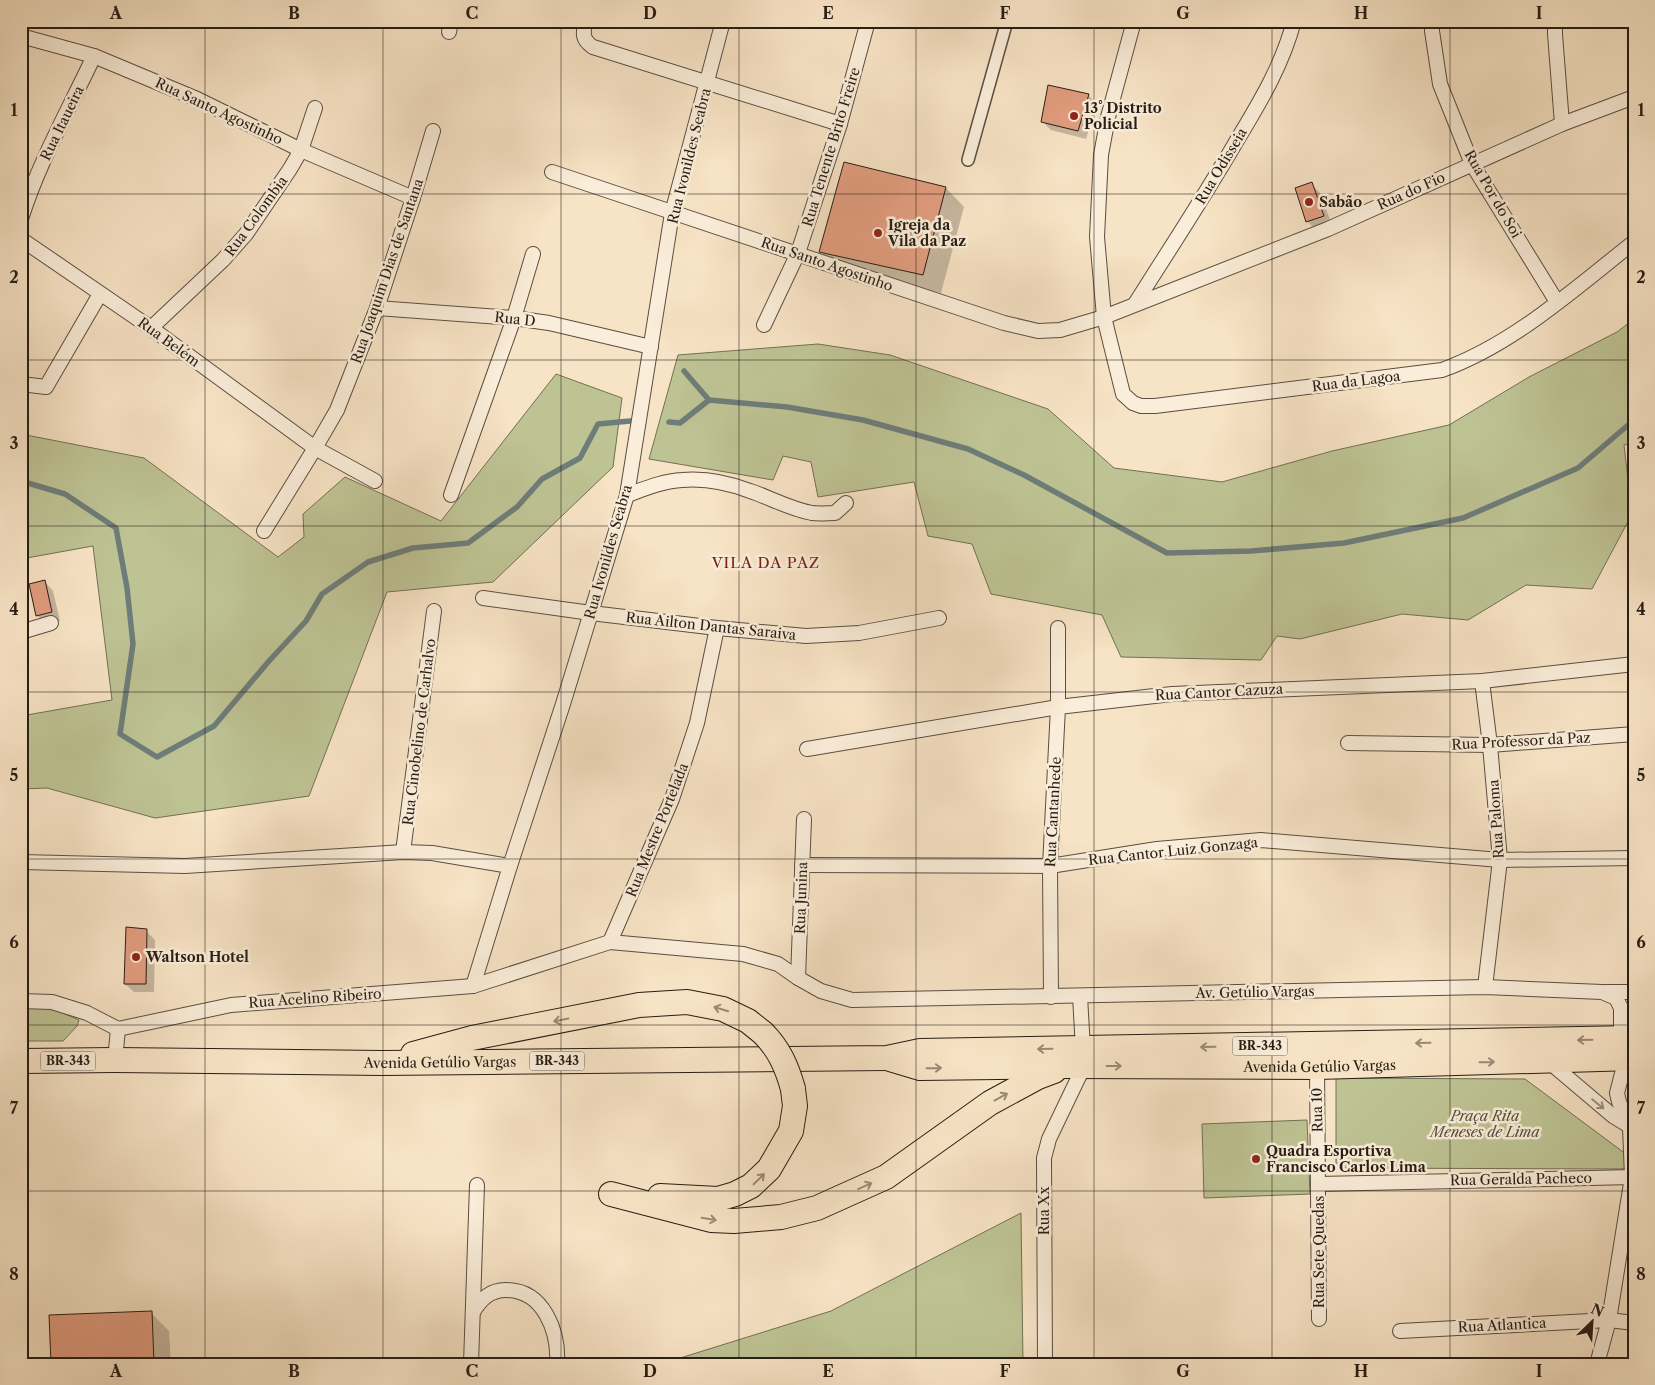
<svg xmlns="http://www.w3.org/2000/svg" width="1655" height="1385" font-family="'Libre Caslon Text',serif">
  <rect width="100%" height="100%" fill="#f7e3c5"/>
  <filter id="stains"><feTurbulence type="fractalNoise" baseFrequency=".004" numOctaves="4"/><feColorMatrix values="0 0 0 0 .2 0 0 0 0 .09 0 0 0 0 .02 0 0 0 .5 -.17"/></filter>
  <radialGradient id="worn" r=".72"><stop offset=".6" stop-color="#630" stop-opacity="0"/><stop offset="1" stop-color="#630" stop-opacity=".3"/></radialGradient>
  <g fill="#bec394" stroke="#727054">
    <path d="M1634,319V443L1624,445L1632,514L1592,589L1526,585L1468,620L1402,614L1300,639L1277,636L1261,660L1121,657L1102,615L991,594L972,544L928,536L914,482L818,497L811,462L783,456L773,480L649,459L678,355L818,344L890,355L1048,409L1114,468L1222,482L1332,451L1449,425L1529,377L1617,332Z"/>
    <path d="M556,374L622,398L613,467L493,582L387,592L309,796L155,818L47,788L21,789V716L112,700L93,546L21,559V434L144,458L278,557L304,537L303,514L345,477L441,521Z"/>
    <path d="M49,1007L79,1020L77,1026L63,1041H21V1008Z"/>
    <path d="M1336,1078L1525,1079L1634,1160V1161L1623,1169L1336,1168Z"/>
    <path d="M1307,1120L1310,1194L1204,1198L1202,1124Z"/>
    <path d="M1021,1213L1023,1364H661L831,1311Z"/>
  </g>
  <g fill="#0003">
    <path d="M1088,95L1097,104L1086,139L1051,130L1042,121Z"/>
    <path d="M1311,184L1320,193L1332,225L1316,230L1307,221Z"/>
    <path d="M946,188L964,207L941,293L839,269L820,251Z"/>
    <path d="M45,582L53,591L60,621L46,624L37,615Z"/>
    <path d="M146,931L155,940L154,992H134L125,984Z"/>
    <path d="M151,1313L169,1331L171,1364H52Z"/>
    <path d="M227,1362L229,1364H176Z"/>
  </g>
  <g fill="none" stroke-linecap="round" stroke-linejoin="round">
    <g stroke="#6e7d79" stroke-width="5.5">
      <path d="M684,371L709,400L787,407L863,420L968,449L1024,475L1167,553L1251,551L1344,543L1463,518L1578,468L1634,420"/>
      <path d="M669,422L680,423L709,400"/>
      <path d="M21,481L65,494L116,528L127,588L133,644L120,734L157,757L214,726L269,661L306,621L322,594L368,562L413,548L468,543L517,507L542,479L580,458L598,424L630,421"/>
    </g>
  </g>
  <g fill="#e29d7f" stroke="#271d15">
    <path d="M1048,85L1089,94L1078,131L1041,122Z"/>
    <path d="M844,162L946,187L923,275L819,252Z"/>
    <path d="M1312,182L1324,216L1306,222L1295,188Z"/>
    <path d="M45,580L52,612L36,616L29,584Z"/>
    <path d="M126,927L147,929L146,984H124Z"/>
    <path d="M152,1311L154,1364H51L49,1315Z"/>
  </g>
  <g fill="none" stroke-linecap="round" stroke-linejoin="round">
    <g stroke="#5b4e41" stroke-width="14">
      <path id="pedestrian" d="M968,160L1007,21"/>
    </g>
    <g stroke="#5b4e41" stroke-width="16">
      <g id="minor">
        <path d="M585,21C583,34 582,40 593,47L840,124"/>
        <path d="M1134,21L1108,117L1101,155L1097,237L1104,317L1123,394L1133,403L1141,406H1155L1442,370C1514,344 1574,289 1634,242"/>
        <path d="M1432,21V31L1440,84L1472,164L1557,302"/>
        <path d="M1555,21V34L1562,124"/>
        <path d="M449,32L451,21"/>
        <path d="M21,36L94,56L197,99L301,150L413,198"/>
        <path d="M552,172L1004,323L1038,331L1060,330L1104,317L1328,229L1562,124L1634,97"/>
        <path d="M21,219C39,162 69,109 94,56"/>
        <path d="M21,239L151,328L315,448L375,481"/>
        <path d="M1135,304C1169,250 1204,197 1236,142C1260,102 1282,66 1294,21"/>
        <path d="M377,308L514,318L549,323L651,347"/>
        <path d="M764,325L798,253L840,124L868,21"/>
        <path d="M151,328L223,260L246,234L290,169L301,150L315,108"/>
        <path d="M21,384L46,387L100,294"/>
        <path d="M451,495L514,318L533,254"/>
        <path d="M627,495C644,489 663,481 682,480C705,478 729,483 750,491C771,498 790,509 812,513C819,514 828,513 835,513L846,503"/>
        <path d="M264,531L315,448L337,410L377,308L413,198L433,131"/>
        <path d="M483,598L591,613L717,628L806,636L859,633L939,618"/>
        <path d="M21,632L51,623"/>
        <path d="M1482,681L1490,745L1500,860L1485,987"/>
        <path d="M1348,743L1490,745L1634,734"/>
        <path d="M807,749L1058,707L1172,694L1482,681L1634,664"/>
        <path d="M403,852L434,611"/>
        <path d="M21,862L185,866L403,852L432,853L510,866"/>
        <path d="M802,865L1050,866L1157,849L1261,840L1500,860L1634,858"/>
        <path d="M610,942L672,799L697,723L717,628"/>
        <path d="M798,978L804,819"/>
        <path d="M473,986L510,866L563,704L627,495L672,213L723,21"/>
        <path d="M1606,992H1634"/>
        <path d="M1080,996L1083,1049"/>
        <path d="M1051,997L1050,866L1058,707V628"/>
        <path d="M21,1001L52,1002L87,1013L118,1029L231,1005L473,986L610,942L743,954L778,964L798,978L821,991L852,1000L1485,987L1602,992L1616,998L1621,1008V1039"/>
        <path d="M115,1060L118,1029"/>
        <path d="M1548,1061L1613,1116L1631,1127"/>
        <path d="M1317,1067L1319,1319"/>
        <path d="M1319,1184L1634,1177"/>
        <path d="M473,1312C481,1299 490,1290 506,1290C544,1290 559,1332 557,1364"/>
        <path d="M1400,1331L1609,1320L1634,1323"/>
        <path d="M471,1364L477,1185"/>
        <path d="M1045,1364L1044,1158L1049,1139L1084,1066"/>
        <path d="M1597,1364L1609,1320L1632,1177L1630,1127L1619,1102L1617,1093L1626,1058"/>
      </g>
    </g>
    <g stroke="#271d15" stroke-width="26">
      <g id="trunk">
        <path d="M413,1054L472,1038L639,1005L687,1002L723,1009L748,1021L763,1033"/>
        <path id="s1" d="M890,1059L920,1068L1069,1066L1317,1067L1634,1058"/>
        <path id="s2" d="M21,1061L115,1060L382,1063L887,1058L920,1051L1634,1038"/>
        <path d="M611,1194L711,1220L734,1221L781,1217L817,1208L886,1177L990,1103L1038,1077L1054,1071"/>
        <path d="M660,1196L718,1199L735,1194L751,1186L769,1169L791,1131L795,1106L793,1089"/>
      </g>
    </g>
    <use href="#pedestrian" stroke="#faedd9" stroke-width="11"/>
    <use href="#minor" stroke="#faedd9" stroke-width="14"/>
    <use href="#trunk" stroke="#f7e3c5" stroke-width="24"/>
    <g stroke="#271d15" stroke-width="26" stroke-linecap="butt">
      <path id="trunk-bridge" d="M763,1033C779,1049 787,1067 793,1089"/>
    </g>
    <use href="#trunk-bridge" stroke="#f7e3c5" stroke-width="24"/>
  </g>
  <defs><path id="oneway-shaft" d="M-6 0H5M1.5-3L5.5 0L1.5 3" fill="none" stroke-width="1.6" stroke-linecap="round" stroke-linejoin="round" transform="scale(1.25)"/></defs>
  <g stroke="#998a76">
    <use href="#oneway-shaft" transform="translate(721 1009) rotate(-163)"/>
    <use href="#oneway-shaft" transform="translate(561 1020) rotate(169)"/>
    <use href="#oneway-shaft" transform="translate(1585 1040) rotate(179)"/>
    <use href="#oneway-shaft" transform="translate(1423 1043) rotate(179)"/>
    <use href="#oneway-shaft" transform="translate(1208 1047) rotate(179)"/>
    <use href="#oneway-shaft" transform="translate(1045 1049) rotate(179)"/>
    <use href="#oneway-shaft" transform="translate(1487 1062) rotate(-1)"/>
    <use href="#oneway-shaft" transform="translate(1114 1066)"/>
    <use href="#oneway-shaft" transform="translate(934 1068) rotate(-1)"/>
    <use href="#oneway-shaft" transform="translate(1001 1097) rotate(-29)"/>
    <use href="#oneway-shaft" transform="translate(759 1179) rotate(-44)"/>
    <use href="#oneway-shaft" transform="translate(865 1186) rotate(-24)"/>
    <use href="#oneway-shaft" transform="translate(709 1219) rotate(10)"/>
  </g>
  <use stroke="#9b8f81" href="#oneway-shaft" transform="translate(1598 1104) rotate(39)"/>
  <path fill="none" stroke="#271d15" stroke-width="1" stroke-opacity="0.55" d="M205,21V1364M383,21V1364M561,21V1364M739,21V1364M916,21V1364M1094,21V1364M1272,21V1364M1450,21V1364M21,194H1634M21,360H1634M21,526H1634M21,692H1634M21,859H1634M21,1025H1634M21,1191H1634"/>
  <g fill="#8f2418" stroke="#faedd9" stroke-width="2">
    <circle cx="1074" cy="116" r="5"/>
    <circle cx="1309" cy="202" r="5"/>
    <circle cx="878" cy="233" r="5"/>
    <circle cx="136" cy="957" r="5"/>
    <circle cx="1256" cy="1159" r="5"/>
  </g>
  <g text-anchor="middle" stroke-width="5" stroke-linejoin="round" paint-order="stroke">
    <g fill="#faedd9" stroke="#665b50" stroke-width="1">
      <rect x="1232.5" y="1036.5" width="55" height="19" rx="4"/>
      <rect x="40.5" y="1051.5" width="55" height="19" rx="4"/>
      <rect x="529.5" y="1051.5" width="55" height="19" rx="4"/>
    </g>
    <g font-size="12" font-weight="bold" fill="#271d15">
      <text x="1260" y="1050">BR-343</text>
      <text x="68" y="1065">BR-343</text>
      <text x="557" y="1065">BR-343</text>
    </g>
    <g font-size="14" font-weight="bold" fill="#271d15" stroke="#faedd9" text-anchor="start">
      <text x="1084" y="113">13° Distrito<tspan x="1084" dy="16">Policial</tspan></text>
      <text x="1319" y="207">Sabão</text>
      <text x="888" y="230">Igreja da<tspan x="888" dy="16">Vila da Paz</tspan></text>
      <text x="146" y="962">Waltson Hotel</text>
      <text x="1266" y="1156">Quadra Esportiva<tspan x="1266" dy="16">Francisco Carlos Lima</tspan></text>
    </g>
    <g font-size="14" fill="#271d15" stroke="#faedd9">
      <text transform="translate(219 111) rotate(25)" y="5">Rua Santo Agostinho</text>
      <text transform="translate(62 123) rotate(-64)" y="5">Rua Itaueira</text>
      <text transform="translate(831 147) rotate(-73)" y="5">Rua Tenente Brito Freire</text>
      <text transform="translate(689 156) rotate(-76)" y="5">Rua Ivonildes Seabra</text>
      <text transform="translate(1221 166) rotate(-59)" y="5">Rua Odisseia</text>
      <text transform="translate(1411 191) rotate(-24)" y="5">Rua do Fio</text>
      <text transform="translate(1493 194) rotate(60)" y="5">Rua Por do Soi</text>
      <text transform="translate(256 216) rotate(-54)" y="5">Rua Colombia</text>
      <text transform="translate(827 264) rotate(19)" y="5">Rua Santo Agostinho</text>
      <text transform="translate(387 271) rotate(-71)" y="5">Rua Joaquim Dias de Santana</text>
      <text transform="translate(515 319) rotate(6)" y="5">Rua D</text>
      <text transform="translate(169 342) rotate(36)" y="5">Rua Belém</text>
      <text transform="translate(1356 381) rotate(-7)" y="5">Rua da Lagoa</text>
      <text transform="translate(608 552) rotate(-74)" y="5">Rua Ivonildes Seabra</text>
      <text transform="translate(711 626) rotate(6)" y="5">Rua Ailton Dantas Saraiva</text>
      <text transform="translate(1219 692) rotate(-3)" y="5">Rua Cantor Cazuza</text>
      <text transform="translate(419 732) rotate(-83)" y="5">Rua Cinobelino de Carhalvo</text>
      <text transform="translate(1521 741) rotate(-3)" y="5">Rua Professor da Paz</text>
      <text transform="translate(1053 812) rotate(-87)" y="5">Rua Cantanhede</text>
      <text transform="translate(1496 819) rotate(-94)" y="5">Rua Paloma</text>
      <text transform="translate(657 830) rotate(-68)" y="5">Rua Mestre Portelada</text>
      <text transform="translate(1173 851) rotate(-6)" y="5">Rua Cantor Luiz Gonzaga</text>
      <text transform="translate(801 898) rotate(-88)" y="5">Rua Junina</text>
      <text transform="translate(1255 992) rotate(-1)" y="5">Av. Getúlio Vargas</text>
      <text transform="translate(315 998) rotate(-4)" y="5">Rua Acelino Ribeiro</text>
      <text dy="5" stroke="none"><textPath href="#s2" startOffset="419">Avenida Getúlio Vargas</textPath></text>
      <text dy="5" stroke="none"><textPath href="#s1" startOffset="431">Avenida Getúlio Vargas</textPath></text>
      <text transform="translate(1317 1110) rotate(-91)" y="5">Rua 10</text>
      <text transform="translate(1521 1179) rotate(-1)" y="5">Rua Geralda Pacheco</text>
      <text transform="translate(1044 1211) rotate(-90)" y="5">Rua Xx</text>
      <text transform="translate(1319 1252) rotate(-90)" y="5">Rua Sete Quedas</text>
      <text transform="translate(1502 1325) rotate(-3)" y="5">Rua Atlantica</text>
    </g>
    <g font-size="14" font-style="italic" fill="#544f3b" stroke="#faedd9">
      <text x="1485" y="1121">Praça Rita<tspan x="1485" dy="16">Meneses de Lima</tspan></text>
    </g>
    <g font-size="15" letter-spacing="1" fill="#7a1f14" stroke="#faedd9">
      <text x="766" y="568">VILA DA PAZ</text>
    </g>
  </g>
  <rect width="1655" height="1385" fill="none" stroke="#f7e3c5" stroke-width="55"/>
  <g transform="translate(1592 1322) rotate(25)" stroke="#faedd9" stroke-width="4" paint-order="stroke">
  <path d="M0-4L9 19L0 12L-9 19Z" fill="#271d15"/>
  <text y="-8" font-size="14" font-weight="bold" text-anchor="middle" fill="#271d15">N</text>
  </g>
  <rect x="28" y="28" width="1600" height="1330" fill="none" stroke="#271d15" stroke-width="2"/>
  <g font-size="16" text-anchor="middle" font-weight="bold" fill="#271d15">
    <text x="116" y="19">A</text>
    <text x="294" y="19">B</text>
    <text x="472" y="19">C</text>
    <text x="650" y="19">D</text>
    <text x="828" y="19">E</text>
    <text x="1005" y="19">F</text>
    <text x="1183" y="19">G</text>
    <text x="1361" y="19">H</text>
    <text x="1539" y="19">I</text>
    <text x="14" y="116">1</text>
    <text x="1641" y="116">1</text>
    <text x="14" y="283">2</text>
    <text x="1641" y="283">2</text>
    <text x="14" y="449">3</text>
    <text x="1641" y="449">3</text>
    <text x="14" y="615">4</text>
    <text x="1641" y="615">4</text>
    <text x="14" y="781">5</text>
    <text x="1641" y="781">5</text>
    <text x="14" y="948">6</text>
    <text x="1641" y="948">6</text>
    <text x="14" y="1114">7</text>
    <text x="1641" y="1114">7</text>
    <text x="14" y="1280">8</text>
    <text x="1641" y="1280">8</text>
    <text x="116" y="1377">A</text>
    <text x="294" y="1377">B</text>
    <text x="472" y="1377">C</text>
    <text x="650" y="1377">D</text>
    <text x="828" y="1377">E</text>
    <text x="1005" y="1377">F</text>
    <text x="1183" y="1377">G</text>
    <text x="1361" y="1377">H</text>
    <text x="1539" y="1377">I</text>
  </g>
  <rect width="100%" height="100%" filter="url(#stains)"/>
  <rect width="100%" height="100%" fill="url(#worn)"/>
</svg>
